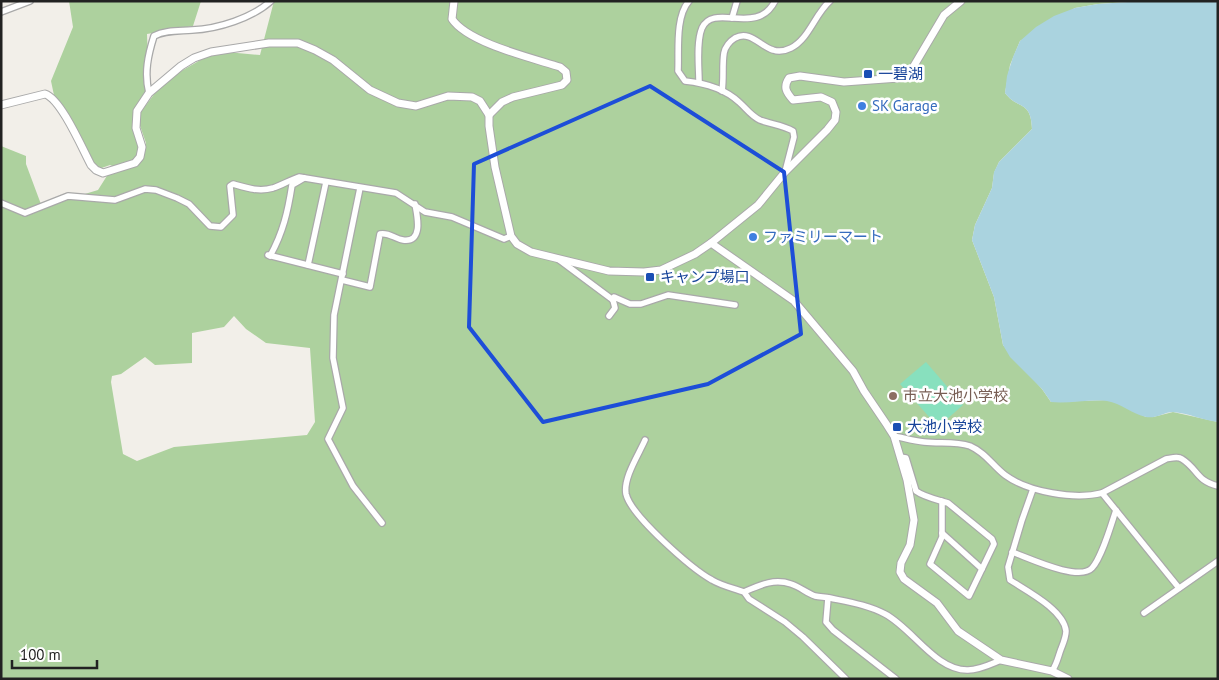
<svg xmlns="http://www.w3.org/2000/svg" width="1219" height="680" font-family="'PT Sans','Noto Sans JP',sans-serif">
  <rect width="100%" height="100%" fill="#f2efe9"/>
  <path fill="#add19e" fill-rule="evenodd" d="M69,1H201L193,26L147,34L149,93L133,117L142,147L140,160L146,143L137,117L164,81L216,51L260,55L274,1H1141L1098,4L1075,8L1020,41L1010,65L1005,93C1018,110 1031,100 1032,129L999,162L994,173L992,188L975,225L972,240L994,297L1003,345L1042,389L1051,402L1107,400L1116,402L1146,417H1153L1173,412L1218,422V679H1V146L26,156V164L42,207L98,190L110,171L117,168L110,165L96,170L55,100L51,81L73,27ZM234,316L246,329L266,343L310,348L315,422L307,435L174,447L137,461L123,454L111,382L112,376L121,374L145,357L155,365L192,363V333L224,327Z"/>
  <path fill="#88e0be" d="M926,362L963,405L938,427L900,384Z"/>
  <path fill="#aad3df" d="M1142,1H1218V422C1202,420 1188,413 1173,412C1164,412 1156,419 1146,417C1132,414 1121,403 1107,401C1089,399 1068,404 1051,402L1042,389L1010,357L1003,345L994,297L972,240L975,225L992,188L994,172L999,162L1032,129C1031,100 1018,110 1005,93L1007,76L1013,57L1020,41L1036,27L1054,16L1075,8L1098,4Z"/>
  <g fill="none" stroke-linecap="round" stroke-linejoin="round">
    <g stroke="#a9a9a9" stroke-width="8">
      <g id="minor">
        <path d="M689,1C675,17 679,51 678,71L685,81C704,83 725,89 739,102C746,108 751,116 760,120C770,124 783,125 793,131L794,137L785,172"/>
        <path d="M1,12L30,1"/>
        <path d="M732,18L737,1"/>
        <path d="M699,82C699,68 696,42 702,28C714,2 757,37 775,1"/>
        <path d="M722,91C724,78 722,65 724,53C725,47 730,41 735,38C750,30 760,46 773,50C779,52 785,51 791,48C809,39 815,14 830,1"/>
        <path d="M149,93C144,73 148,55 154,36C165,30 179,31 192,30C218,29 252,18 271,1"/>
        <path d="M360,188L334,315L333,358L343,408L328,439L353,486L382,523"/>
        <path d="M1,203L25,213L68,196L115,200L145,189L156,190L177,198L189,204L210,226L221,227L233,215L230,186L233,184C247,188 259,192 273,188C282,185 290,180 299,177L396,193L425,212L452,217L504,239L511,236"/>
        <path d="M268,255L343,274"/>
        <path d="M270,256C283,233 288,211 292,185L304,178"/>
        <path d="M558,259L613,300L615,308L609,316"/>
        <path d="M308,265L326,182"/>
        <path d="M342,280L370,287L380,234C389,232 395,239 403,240C424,243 417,215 415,204"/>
        <path d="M613,300L614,297L630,304H641L668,295L735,305"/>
        <path d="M894,436C904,438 914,441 924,442C939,444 955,441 970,446C986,453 992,465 1005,475C1028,492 1075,500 1102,493L1166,459C1172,458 1178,456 1182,459C1198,469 1196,481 1218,486"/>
        <path d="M645,440C639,454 623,478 626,494C631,516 692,569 712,580C722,586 733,588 744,592L749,599L785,622L803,637L846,679"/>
        <path d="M900,457L906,458L916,491C924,497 938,500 948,503L992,539L994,544L969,596L930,564L942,537V501"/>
        <path d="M1033,489L1022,520L1008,567L1010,580C1027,591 1064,610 1066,631C1066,637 1063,644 1061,649C1058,657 1057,664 1052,671"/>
        <path d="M1102,493L1179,588"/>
        <path d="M942,533L982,569"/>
        <path d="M1012,552C1029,558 1079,582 1092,568C1102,557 1111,525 1116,510"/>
        <path d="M744,592C760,585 774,578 791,584C800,587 807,593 815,596C820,597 825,597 830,598C849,602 868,605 885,614C912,628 936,671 968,670C980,670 991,664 1001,660"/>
        <path d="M828,598L826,622L833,630L896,679"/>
        <path d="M1144,613L1218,561"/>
      </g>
    </g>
    <g stroke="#a9a9a9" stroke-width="9">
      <g id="tertiary">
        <path d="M454,1L452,19C468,43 532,58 560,67L566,72L567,80L562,85L513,97L502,102L489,115"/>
        <path d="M1,105L45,94C61,99 82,148 91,165L96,170L103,173L135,163L140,157L142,147L136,128L137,111L149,93L181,66L194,58L211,52L269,43H298L315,50L333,60L370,90L398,103L416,106L448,96L472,97L480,101L489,115V126L495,167L511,236L517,244L531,252L609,271L644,272L661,270L695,254L711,243L758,205L785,172L827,130L835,120L836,112L832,102L821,97L793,100C786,92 783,87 789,78L800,76L844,82L899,78L907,75L912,69L944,15L961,1"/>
        <path d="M711,243L794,301L853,371L864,391L887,425L894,436L907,480L914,520L910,545L901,563L900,572L904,579L937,603L958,631L1001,660L1052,671L1068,679"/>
      </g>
    </g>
    <use href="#minor" stroke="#fff" stroke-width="5.5"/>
    <use href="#tertiary" stroke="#fff" stroke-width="7"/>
  </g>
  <path fill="none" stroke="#1d4ed8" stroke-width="4" stroke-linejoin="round" d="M650,86L784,172L801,334L708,384L543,422L469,327L474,164Z"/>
  <g fill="#1a4fb4" stroke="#fff" stroke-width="2">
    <rect x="863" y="69" width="10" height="10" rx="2.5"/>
    <rect x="645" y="272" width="10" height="10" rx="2.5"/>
    <rect x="892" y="422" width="10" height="10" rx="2.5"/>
  </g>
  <g fill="#3f7fe0" stroke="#fff" stroke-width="2">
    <circle cx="862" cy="106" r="5"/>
    <circle cx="753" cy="237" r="5"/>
  </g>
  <circle fill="#8d6e63" stroke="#fff" stroke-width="2" cx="893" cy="396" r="5"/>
  <g text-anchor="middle" stroke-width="5" stroke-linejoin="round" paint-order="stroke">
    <g font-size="15" fill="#164399" stroke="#fff" text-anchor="start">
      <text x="878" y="79">一碧湖</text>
      <text x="660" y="282">キャンプ場口</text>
      <text x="907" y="432">大池小学校</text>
    </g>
    <g font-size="15" fill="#366cbe" stroke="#fff" text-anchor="start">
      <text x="872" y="111">SK Garage</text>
      <text x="763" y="242">ファミリーマート</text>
    </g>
    <g font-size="15" fill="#785e54" stroke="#fff" text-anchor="start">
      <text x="903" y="401">市立大池小学校</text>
    </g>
  </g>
  <rect width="1219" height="680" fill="none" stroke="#222222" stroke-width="5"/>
  <path d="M12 660v8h85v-8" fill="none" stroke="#222222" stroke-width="2.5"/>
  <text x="20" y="660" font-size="15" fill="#222222" stroke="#ffffff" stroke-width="4" paint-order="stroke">100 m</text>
</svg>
